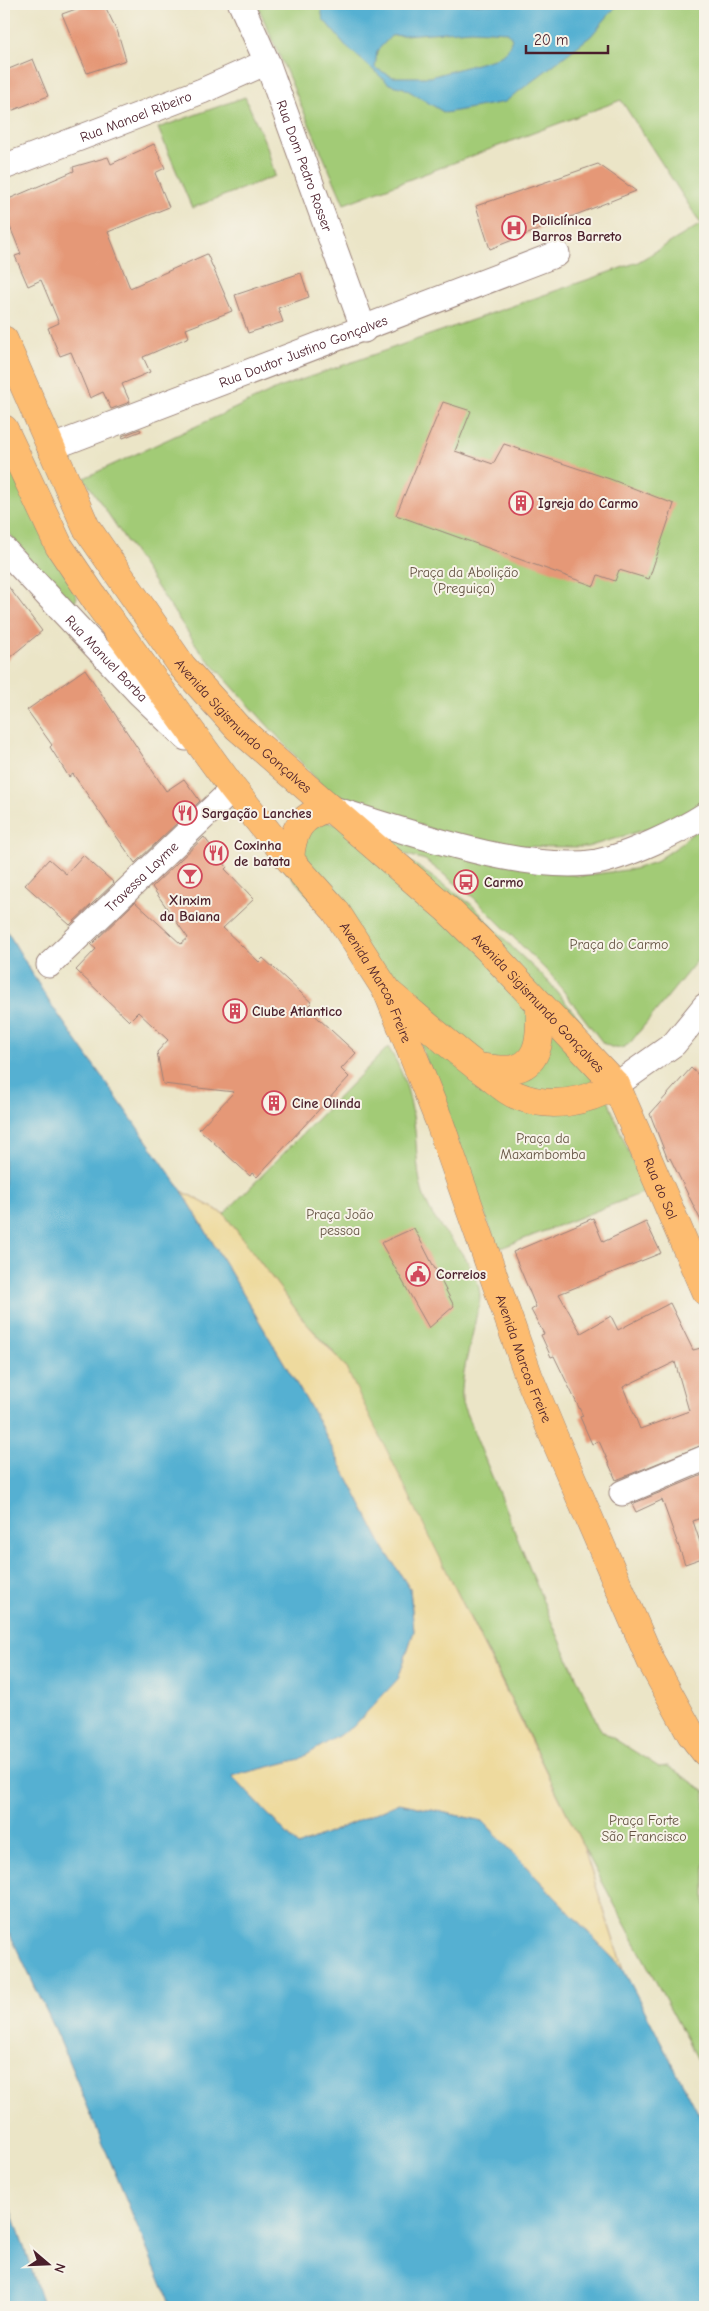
<svg xmlns="http://www.w3.org/2000/svg" width="709" height="2311" font-family="'Comic Neue',sans-serif">
  <rect width="100%" height="100%" fill="#f7f3e8"/>
  <filter id="ink" filterUnits="userSpaceOnUse"><feTurbulence type="fractalNoise" baseFrequency=".02" numOctaves="2"/><feDisplacementMap in="SourceGraphic" scale="10" xChannelSelector="R" yChannelSelector="G"/><feConvolveMatrix kernelMatrix="1 2 1 2 8 2 1 2 1" color-interpolation-filters="sRGB"/></filter>
  <filter id="wash" filterUnits="userSpaceOnUse"><feTurbulence type="fractalNoise" baseFrequency=".0096" numOctaves="4" result="noise"/><feDisplacementMap in="SourceGraphic" scale="20" xChannelSelector="R" yChannelSelector="G"/><feGaussianBlur stdDeviation="1.12" result="paint"/><feColorMatrix in="noise" values="0 0 0 0 0 0 0 0 0 0 0 0 0 0 0 0 0 1.4 0 .05"/><feComposite in="paint" operator="in"/></filter>
  <g filter="url(#wash)">
    <rect width="100%" height="100%" fill="#ebe5c7"/>
    <g fill="#a2cb76" stroke="#767550">
      <path d="M257,4H705V806L687,817L587,847L478,846L327,791L201,652L84,478L281,387L638,262L701,224L621,100L344,204Z"/>
      <path d="M245,97L267,147L275,176L192,208L158,128Z"/>
      <path d="M4,456L77,597L74,605L59,599L4,526Z"/>
      <path d="M305,816L382,837L580,876L634,869L655,862L677,847L705,822V951L630,1043C620,1051 614,1049 603,1043L552,976L473,897L425,860L397,852L471,904L515,950L549,982L580,1020L611,1108L645,1192L498,1249L409,1014L283,867Z"/>
      <path d="M388,1047C403,1070 410,1094 414,1122C418,1149 415,1178 427,1204C441,1237 476,1256 480,1295C480,1302 478,1310 476,1317C471,1346 460,1374 462,1403L550,1618L598,1725L602,1731L659,1767L668,1766L705,1791V2073L583,1846L489,1654L332,1350L306,1323L224,1214Z"/>
    </g>
    <path fill="#eeda9e" stroke="#9c7c64" d="M182,1191L224,1214L306,1323L345,1366L583,1846L623,1969L483,1821L399,1803L298,1846L232,1776L299,1759L398,1679L414,1631L410,1589L383,1547L315,1415Z"/>
    <g fill="#54b0d2" stroke="#4f687e" fill-rule="evenodd">
      <path d="M320,4H618L591,36L505,102L445,113L404,88L389,84L346,46L323,19ZM472,30L508,32L512,39L507,51L494,59L430,77H393L375,68L377,51L391,36Z"/>
      <path d="M4,926L48,1000L182,1191L315,1415L383,1547L410,1589L414,1631L398,1679L353,1727L300,1759L232,1776L298,1846L399,1803L483,1821L623,1969L705,2126V2307H171L56,2031L4,1922Z"/>
      <path d="M4,2185L7,2196L44,2307H4Z"/>
    </g>
    <g id="blocks">
      <g fill="#e59877" fill-rule="evenodd">
        <path d="M90,4H104L118,33L126,60L87,73L62,14Z"/>
        <path d="M33,59L48,96L11,111L10,109L4,112V71Z"/>
        <path d="M154,144L165,168L155,173L169,207L108,232L130,288L207,254L232,311L186,329L189,337L143,357L150,372L122,384L130,402L111,409L103,392L90,398L71,352L60,356L48,328L59,323L41,280L28,286L15,256L21,254L4,212V201L74,171L73,167L108,157L111,164Z"/>
        <path d="M598,164L636,191L490,249L476,206Z"/>
        <path d="M301,273L309,297L278,308L283,322L248,333L235,295Z"/>
        <path d="M443,402L471,411L455,451L493,464L504,444L610,479L674,504L649,579L619,570L615,581L598,575L594,586L396,515Z"/>
        <path d="M140,429L141,431L123,438L122,436Z"/>
        <path d="M4,581L42,631L4,662Z"/>
        <path d="M85,669L166,791L184,779L200,801L135,863L73,774L69,777L50,747L52,745L27,710Z"/>
        <path d="M204,837L227,867L225,869L254,899L223,928L259,962L263,958L312,1003L307,1008L356,1053L341,1069L349,1077L257,1177L252,1173L250,1176L199,1129L234,1092L163,1084L157,1052L168,1040L138,1012L129,1021L76,970L96,949L91,945L135,902L181,944L188,938L152,887Z"/>
        <path d="M83,855L114,883L70,925L25,885L49,859L66,874Z"/>
        <path d="M691,1068L705,1081V1229L670,1158L668,1160L650,1114Z"/>
        <path d="M593,1218L603,1242L646,1222L661,1253L559,1294L581,1333L611,1316L618,1330L670,1303L693,1350L705,1347V1444L616,1480L599,1441L592,1444L580,1417L583,1416L554,1356L551,1357L541,1335L544,1334L531,1310L536,1307L513,1252ZM675,1362L689,1411L640,1429L623,1387Z"/>
        <path d="M414,1228L454,1306L429,1328L381,1243Z"/>
        <path d="M705,1474V1516L693,1521L705,1557L685,1564L662,1500L636,1512L632,1504Z"/>
      </g>
    </g>
  </g>
  <g filter="url(#ink)">
    <use href="#blocks" fill-opacity="0" stroke="#9a8279" stroke-width="1"/>
    <g fill="none" stroke-linecap="round" stroke-linejoin="round">
      <g stroke="#9a8279" stroke-width="27">
        <g id="street">
          <path id="s1" d="M241,4L267,62L364,330"/>
          <path id="s2" d="M4,167L202,91L267,62"/>
          <path id="s3" d="M50,448L557,254"/>
          <path id="s4" d="M4,549L139,693L186,738"/>
          <path d="M330,808C403,830 523,874 597,862C627,856 679,832 705,815"/>
          <path id="s5" d="M49,965L233,789"/>
          <path d="M616,1085L674,1044L705,1006"/>
          <path d="M622,1493L705,1458"/>
        </g>
      </g>
      <g stroke="#9a8279" stroke-width="29">
        <g id="primary">
          <path id="s6" d="M4,340L86,527L182,666L237,727L448,910L488,949L616,1085L705,1291"/>
          <path id="s7" d="M4,429L59,546L99,605L233,789L290,860L335,910L388,993L438,1118L529,1377L554,1437L651,1661L691,1734L705,1752"/>
          <path d="M290,860C292,831 300,816 328,808"/>
          <path d="M390,994C422,1021 454,1050 488,1075C497,1082 506,1091 516,1095C550,1110 586,1102 616,1085"/>
          <path d="M477,1067C489,1068 505,1072 517,1068C543,1061 540,1026 540,1006"/>
        </g>
      </g>
      <use href="#street" stroke="#fff" stroke-width="25"/>
      <use href="#primary" stroke="#fdbc70" stroke-width="28"/>
    </g>
  </g>
  <defs>
    <g id="hospital-ring" transform="scale(1.25)"><circle r="9.5" fill="#f7f3e8" stroke="#d1495b" stroke-width="1.5"/><path d="M-5-5h3v3.5h4V-5h3V5h-3V1.5h-4V5h-3Z" fill="#d1495b"/></g>
    <g id="building-ring" transform="scale(1.25)"><circle r="9.5" fill="#f7f3e8" stroke="#d1495b" stroke-width="1.5"/><path d="M-4-6H4V6H1V3H-1V6H-4ZM-2.5-4.3h1.7v1.8h-1.7ZM.8-4.3h1.7v1.8H.8ZM-2.5-1h1.7V.8h-1.7ZM.8-1h1.7V.8H.8Z" fill="#d1495b"/></g>
    <g id="restaurant-ring" transform="scale(1.25)"><circle r="9.5" fill="#f7f3e8" stroke="#d1495b" stroke-width="1.5"/><path d="M-5-6h1v4h1v-4h1v4h1v-4h1v5L-1.5 .5V6h-2V.5L-5-1ZM5-6V6H3V1.5H1.5Q1.5-4 5-6Z" fill="#d1495b"/></g>
    <g id="bar-ring" transform="scale(1.25)"><circle r="9.5" fill="#f7f3e8" stroke="#d1495b" stroke-width="1.5"/><path d="M-6-5H6L.8 .8V4.5H3.5V6h-7V4.5H-.8V.8Z" fill="#d1495b"/></g>
    <g id="bus-ring" transform="scale(1.25)"><circle r="9.5" fill="#f7f3e8" stroke="#d1495b" stroke-width="1.5"/><path d="M-5-6H5V4H4V6H2V4H-2V6H-4V4H-5ZM-3.5-4V0h7V-4ZM-3.5 1.2v1.5H-2V1.2ZM2 1.2v1.5H3.5V1.2Z" fill="#d1495b"/></g>
    <g id="civic-ring" transform="scale(1.25)"><circle r="9.5" fill="#f7f3e8" stroke="#d1495b" stroke-width="1.5"/><path d="M-.6-6.5H3V-4.5H.6V-3L4-1V1h2V6H-6V1h2V-1L-.6-3ZM-1.2 2.5V6h2.4V2.5Z" fill="#d1495b"/></g>
  </defs>
  <g fill-rule="evenodd">
    <use href="#hospital-ring" x="514" y="228"/>
    <use href="#building-ring" x="521" y="503"/>
    <use href="#restaurant-ring" x="185" y="813"/>
    <use href="#restaurant-ring" x="216" y="853"/>
    <use href="#bar-ring" x="190" y="876"/>
    <use href="#bus-ring" x="466" y="882"/>
    <use href="#building-ring" x="235" y="1011"/>
    <use href="#building-ring" x="274" y="1103"/>
    <use href="#civic-ring" x="418" y="1274"/>
  </g>
  <g text-anchor="middle" stroke-width="4" stroke-linejoin="round" paint-order="stroke">
    <g font-size="14" fill="#4a1f2b" stroke="#f7f3e8">
      <text dy="5" stroke="none"><textPath href="#s2" startOffset="141">Rua Manoel Ribeiro</textPath></text>
      <text dy="5" stroke="none"><textPath href="#s1" startOffset="174">Rua Dom Pedro Rosser</textPath></text>
      <text dy="5" stroke="none"><textPath href="#s3" startOffset="271">Rua Doutor Justino Gonçalves</textPath></text>
      <text dy="5" stroke="none"><textPath href="#s4" startOffset="150">Rua Manuel Borba</textPath></text>
      <text dy="5" stroke="none"><textPath href="#s6" startOffset="459">Avenida Sigismundo Gonçalves</textPath></text>
      <text dy="5" stroke="none"><textPath href="#s5" startOffset="128">Travessa Layme</textPath></text>
      <text dy="5" stroke="none"><textPath href="#s7" startOffset="670">Avenida Marcos Freire</textPath></text>
      <text dy="5" stroke="none"><textPath href="#s6" startOffset="864">Avenida Sigismundo Gonçalves</textPath></text>
      <text dy="5" stroke="none"><textPath href="#s6" startOffset="1090">Rua do Sol</textPath></text>
      <text dy="5" stroke="none"><textPath href="#s7" startOffset="1075">Avenida Marcos Freire</textPath></text>
    </g>
    <g font-size="14" font-weight="bold" fill="#4a1f2b" stroke="#f7f3e8" text-anchor="start">
      <text x="532" y="225">Policlínica<tspan x="532" dy="16">Barros Barreto</tspan></text>
      <text x="538" y="508">Igreja do Carmo</text>
      <text x="202" y="818">Sargação Lanches</text>
      <text x="234" y="850">Coxinha<tspan x="234" dy="16">de batata</tspan></text>
      <text x="484" y="887">Carmo</text>
      <text x="190" y="905" text-anchor="middle">Xinxim<tspan x="190" dy="16">da Baiana</tspan></text>
      <text x="252" y="1016">Clube Atlantico</text>
      <text x="292" y="1108">Cine Olinda</text>
      <text x="436" y="1279">Correios</text>
    </g>
    <g font-size="14" fill="#645342" stroke="#f7f3e8">
      <text x="464" y="577">Praça da Abolição<tspan x="464" dy="16">(Preguiça)</tspan></text>
      <text x="619" y="949">Praça do Carmo</text>
      <text x="543" y="1143">Praça da<tspan x="543" dy="16">Maxambomba</tspan></text>
      <text x="340" y="1219">Praça João<tspan x="340" dy="16">pessoa</tspan></text>
      <text x="644" y="1825">Praça Forte<tspan x="644" dy="16">São Francisco</tspan></text>
    </g>
  </g>
  <rect width="709" height="2311" fill="none" stroke="#f7f3e8" stroke-width="20"/>
  <g transform="translate(48 2264) rotate(109)" stroke="#f7f3e8" stroke-width="4" paint-order="stroke">
  <path d="M0-4L9 19L0 12L-9 19Z" fill="#4a1f2b"/>
  <text y="-8" font-size="14" font-weight="bold" text-anchor="middle" fill="#4a1f2b">N</text>
  </g>
  <path d="M526 45v8h82v-8" fill="none" stroke="#4a1f2b" stroke-width="2.5"/>
  <text x="534" y="45" font-size="15" fill="#4a1f2b" stroke="#f7f3e8" stroke-width="4" paint-order="stroke">20 m</text>
</svg>
